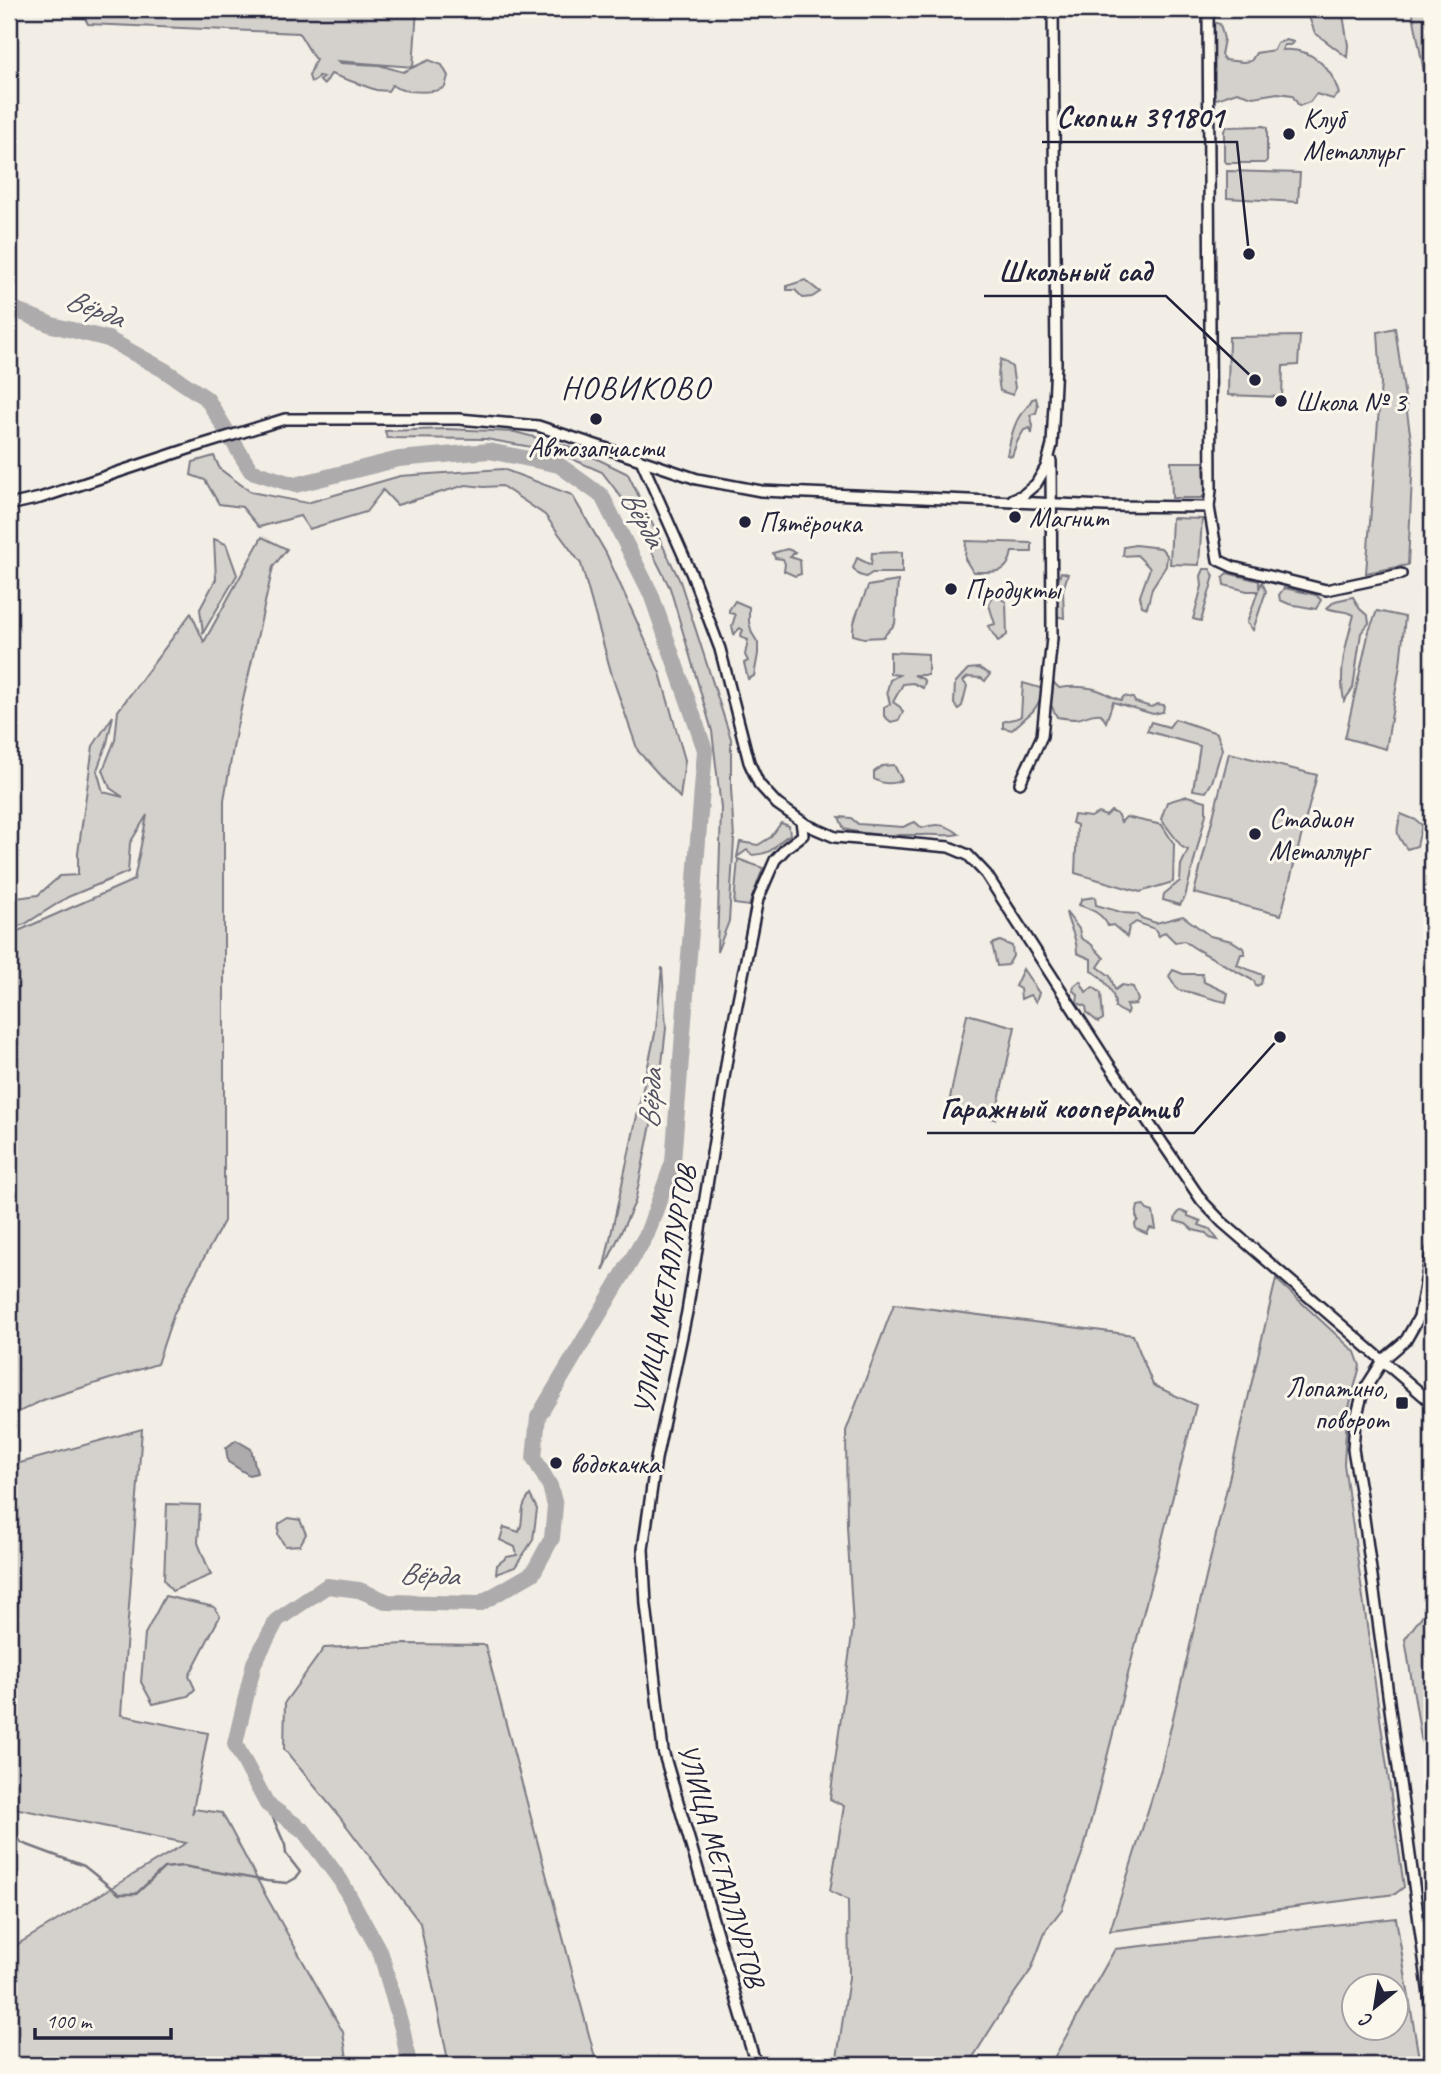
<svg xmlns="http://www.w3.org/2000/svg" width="1441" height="2074" font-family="Caveat,sans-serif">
  <rect width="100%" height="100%" fill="#f2eee5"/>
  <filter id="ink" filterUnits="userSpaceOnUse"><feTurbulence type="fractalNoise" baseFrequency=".0143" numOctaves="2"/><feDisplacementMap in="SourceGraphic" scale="14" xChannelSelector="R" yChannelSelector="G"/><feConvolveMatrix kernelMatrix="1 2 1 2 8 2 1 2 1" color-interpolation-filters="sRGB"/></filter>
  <g filter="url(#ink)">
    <g fill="#d4d1cc" stroke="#7b7a84" stroke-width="2" fill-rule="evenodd">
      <path d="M80,9H417L413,67L337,61L339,63L379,65L403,72L429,60L442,65L448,76L445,87C435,94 401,93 392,85L388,91L376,90L331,74L324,85L320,81L323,77L318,76L316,80L311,82L309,76L316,59L314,58L299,33L88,24Z"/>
      <path d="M1306,9H1342L1348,45L1347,57L1315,33Z"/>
      <path d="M1412,9H1432V98H1429Z"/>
      <path d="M1212,22L1220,24L1224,39L1221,55L1225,60L1243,62L1251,61L1256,53L1274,50L1277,43L1286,40L1294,42L1290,45H1284L1282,50C1311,47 1332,67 1339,94L1333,99L1316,94L1310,102L1299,106L1292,95L1278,93L1253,97L1237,92L1217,99L1213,96Z"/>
      <path d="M1264,126L1267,128V160L1265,163H1227L1224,161V131L1226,127Z"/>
      <path d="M1227,171L1300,173L1298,202L1227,198Z"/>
      <path d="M805,280L820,292L812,297L803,298L795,290H787V286Z"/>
      <path d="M1395,328L1413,454L1408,565L1366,573L1381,383L1378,332Z"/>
      <path d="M1300,336L1298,365L1283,366L1282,397L1228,395L1229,337Z"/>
      <path d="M1001,359L1012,367L1015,388L1013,395L1000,391C998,379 997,370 1001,359Z"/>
      <path d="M1036,398L1038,406L1036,413L1030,415L1033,425L1032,434L1030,428L1024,430L1017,442L1012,456L1007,455C1010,442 1013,425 1021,414C1026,408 1029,406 1032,399Z"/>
      <path d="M447,429L515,432L575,448L628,474L680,581L731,739V788L734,839L729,921L717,952L721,808L712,731L670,588L631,510L602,472L554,451L486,439L387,438L385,431Z"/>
      <path d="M214,456L220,469L251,492L307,503L400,476L503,469L572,495L606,553L660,673L685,760L680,798L638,751L613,679L581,564L545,515L502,486L484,487L466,485L397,505L383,490L366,512L309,529L300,516L259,527L242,507L219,504L205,480L191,475L193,462Z"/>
      <path d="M1171,462H1204L1205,495L1201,498H1172Z"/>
      <path d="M1172,518L1202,519L1199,565L1170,564Z"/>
      <path d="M262,537L287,549L273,567L236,731L224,800V1221L174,1313L157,1364L43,1400L9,1417V935L134,880L147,815L130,843L128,872L68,897L25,924L9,929V899L38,895L60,876L78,875V853L93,746L113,716L107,743L97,770L103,792L123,797L110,788L103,770L115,740L118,711L191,613L204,642Z"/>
      <path d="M214,539L226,544L237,575L203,633L200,609L216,579Z"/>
      <path d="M966,541L1032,543V552H1012C1007,577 994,571 973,572L965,559Z"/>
      <path d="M1135,545L1161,548L1167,555L1166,566L1152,588L1147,608L1142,606L1140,596L1150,568L1137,555L1123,556L1124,547Z"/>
      <path d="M787,549L795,552L790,557L800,560L801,574L795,576L784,571L785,564L783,559L775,558L773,553Z"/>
      <path d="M902,552V573H872L866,577L859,575L853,568L857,558L871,565L872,553Z"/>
      <path d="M1204,569H1210L1214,576L1201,621L1193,619L1202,586L1201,576Z"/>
      <path d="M1061,572L1068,574L1063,590L1064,618L1056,616V588Z"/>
      <path d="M1227,573L1259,581V589L1262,582L1266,591L1253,630L1247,623L1258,591H1247L1224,585L1223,578Z"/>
      <path d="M898,581L895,624L883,637L864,638L853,635C852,618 863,602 868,586Z"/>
      <path d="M1284,588L1316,595L1321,600L1316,609L1289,604L1280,600L1279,595Z"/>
      <path d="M993,594L1006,602L1007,635L998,641L988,626L995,624L989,605Z"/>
      <path d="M1353,597L1360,609L1368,616L1369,623L1361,633L1353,688L1344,701C1338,670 1346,644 1354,615C1345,610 1336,612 1327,608L1335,601Z"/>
      <path d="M735,601L749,607V622L752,633L758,643V654L754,676L748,679L744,663L748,661L745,655L748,640L740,637L743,630L740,628L734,634L732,626L735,616L734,614L729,613V610Z"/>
      <path d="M1377,611L1405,617L1400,665L1386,749L1345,738L1369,631Z"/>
      <path d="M890,652L928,654V675H914L923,679L925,682L923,688L913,683L903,684L893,702L900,707L903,712L899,720L891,722L884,716V707L890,704L887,691L890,680L899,675L890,674Z"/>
      <path d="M979,668L990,674L985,681L981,678L968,677L963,681L967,686L962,706L958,709L954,704L955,683L968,669Z"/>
      <path d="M1053,682L1059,688C1074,686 1091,686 1105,693C1111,696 1114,698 1121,700L1124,696L1133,698L1135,702L1151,707L1158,704L1164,705L1163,712L1153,714L1113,702L1106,722L1101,714C1091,712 1086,718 1076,719C1070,719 1063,718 1057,717L1051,705L1041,699L1033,711L1012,730L1003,728V722C1009,719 1016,720 1021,716L1023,683L1040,688Z"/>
      <path d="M1175,719L1217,733L1222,749L1212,782L1206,792L1193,790L1200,746L1147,731L1151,722L1169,727Z"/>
      <path d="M1229,753L1317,775L1281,915L1194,893Z"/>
      <path d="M894,765L902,780C893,785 882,784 874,779V772L882,766Z"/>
      <path d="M1187,796L1206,801V814L1185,897L1180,905L1163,900L1164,894L1180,881L1181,865L1188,850L1182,847L1161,819L1167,802Z"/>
      <path d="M1111,811L1117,814L1121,822L1126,817L1162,825L1174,844L1173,882L1140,892L1075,873L1077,825L1072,823L1074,815L1091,817L1098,813L1106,816Z"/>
      <path d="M1401,814L1416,820L1422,825L1417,846L1407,849C1395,834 1396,831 1401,814Z"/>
      <path d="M839,817L851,818L858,824L903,827L915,822L922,828C936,823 947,824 959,834C946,837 935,834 921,835C895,835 870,836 844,829Z"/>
      <path d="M781,823L789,826L790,835C771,844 780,853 752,855L747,850L737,857L740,842L758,845L771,837Z"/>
      <path d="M738,859L763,868L749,906L734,904Z"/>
      <path d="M1095,897L1096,905L1124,913L1138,914L1141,918L1156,923L1183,916L1210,936L1232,941L1243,948L1245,954H1241L1237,965L1263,975L1261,984L1256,986L1254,981L1196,949L1184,941L1175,942L1165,932L1159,936L1155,929L1136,922L1129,927L1127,937L1113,925L1108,926C1103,914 1091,909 1079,905L1082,899Z"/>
      <path d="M1066,912L1079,929L1081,938L1091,944L1104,958L1098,967L1110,976L1115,990L1122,985L1133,987L1138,1000L1136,1004L1126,1005L1128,1011L1126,1014L1115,1007C1116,994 1103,976 1091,971V959L1077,953C1077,935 1069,929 1066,912Z"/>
      <path d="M1000,941L1012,946L1013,956L1008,965L997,966L992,944Z"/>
      <path d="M662,967L666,1028L660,1081L635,1202L603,1271L656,1029Z"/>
      <path d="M1023,969L1039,993L1036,1002L1030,995L1021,999L1020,989L1015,986Z"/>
      <path d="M1173,970L1183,974H1202L1204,982L1228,993L1226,1002C1209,999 1194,992 1178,990L1169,976Z"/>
      <path d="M1080,981L1086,992L1093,987L1101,993L1103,1019L1098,1022L1087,1013L1086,1006L1077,1003L1078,994L1073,991L1074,986Z"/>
      <path d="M967,1014L1015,1027L995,1119L948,1108Z"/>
      <path d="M1143,1205L1147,1210L1153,1212L1156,1229L1150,1228L1147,1234L1136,1229L1135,1224L1138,1220L1136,1216L1138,1206Z"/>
      <path d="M1180,1211L1188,1213V1216L1201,1221L1199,1225L1210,1229L1218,1240L1210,1238L1206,1233L1193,1230L1186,1224L1175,1221L1176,1216Z"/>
      <path d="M1276,1279L1355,1352L1360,1366L1347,1415L1344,1464L1404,1887L1395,1894L1110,1931L1161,1769Z"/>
      <path d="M894,1304L1133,1335L1153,1385L1196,1405L1084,1848L1062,1909L1046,1930L1031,1970L1004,2008L968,2065H836L849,1978L848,1900L830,1891L844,1806L830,1799L853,1627L847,1526L846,1431Z"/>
      <path d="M142,1429L121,1715L208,1733L192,1815L194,1809L222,1813L266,1896L343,2032L348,2065H9V1955L18,1944L186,1843L9,1807V1466Z"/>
      <path d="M530,1495L537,1509L533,1540L515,1567L496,1574L497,1565L507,1557L517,1555L515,1547L500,1540L504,1527L519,1532C526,1515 517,1512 530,1495Z"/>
      <path d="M167,1504L200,1505L198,1543L211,1575L172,1591L164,1580Z"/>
      <path d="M289,1518L300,1520L306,1534L300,1545L285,1546L278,1535L279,1524Z"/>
      <path d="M165,1596L214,1607L220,1616L189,1676L195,1689L188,1696L153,1704L141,1682L145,1634Z"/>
      <path d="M1432,1602V1806L1405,1639Z"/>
      <path d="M406,1644L485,1645L597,2065H449L420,1923L339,1816L284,1749L285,1702L324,1648Z"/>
      <path d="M1396,1918L1420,2065H1050L1115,1949ZM1396,1986V2028H1354V1986Z"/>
    </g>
    <path fill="#aeabad" stroke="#76747f" stroke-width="2" d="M236,1440L251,1449L257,1473L249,1475L228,1462L226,1448Z"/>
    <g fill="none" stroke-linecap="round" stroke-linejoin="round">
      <path stroke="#76747f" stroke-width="2.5" d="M9,1829L22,1843L84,1866L119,1894H136L164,1868L183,1866L267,1881L287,1883L296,1878L300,1872L286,1854L285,1845L267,1804"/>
      <path stroke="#aeabad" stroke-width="16" d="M9,307L52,325L108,339L164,370L207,399L251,471L295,485L399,459L489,451L559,465L602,496L651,594L705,750L673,1162L647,1234L538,1417L534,1458L550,1486L555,1506L552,1538L533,1573L479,1604L388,1602L359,1590L327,1586L277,1620L254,1663L235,1744L267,1804L304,1831L341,1881L381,1954L403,2032L409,2065"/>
      <g stroke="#22223b" stroke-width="14">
        <g id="minor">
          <path d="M1208,9L1211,490L1209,507"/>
          <path d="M641,460L697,479L761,491L1105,506L1209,507L1218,560L1233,567L1326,590L1401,574"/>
          <path d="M1013,499L1023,495L1036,484L1046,467L1052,445L1056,363L1053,9"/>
          <path d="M9,505L40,498L191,448L285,419H459L538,426L641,460L692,575L720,649L749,762L759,784L777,804L807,825L835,837L949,847L968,855L986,874L1108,1063L1202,1201L1222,1222L1432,1403"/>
          <path d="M1020,783L1042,736L1052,638L1051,461"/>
          <path d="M1432,1249L1419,1317L1406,1340L1384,1359L1363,1392L1355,1422L1353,1449L1361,1496L1432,2017"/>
          <path d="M756,2065L663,1751L646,1604L643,1549L656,1459L687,1312L730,1040L758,899L775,860L787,847L803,835L801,821"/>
        </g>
      </g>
      <use href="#minor" stroke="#fbf7ec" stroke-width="9"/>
    </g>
  </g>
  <g fill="#22223b" stroke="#fbf7ec" stroke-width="2.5">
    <circle cx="1289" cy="134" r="7"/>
    <circle cx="1281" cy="401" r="7"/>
    <circle cx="596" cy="419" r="7"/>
    <circle cx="1015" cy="517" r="7"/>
    <circle cx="745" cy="522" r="7"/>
    <circle cx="951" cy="589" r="7"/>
    <circle cx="1255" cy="834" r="7"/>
    <rect x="1395" y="1396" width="14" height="14" rx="3.5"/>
    <circle cx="556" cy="1463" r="7"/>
  </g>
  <g text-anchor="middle" stroke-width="6" stroke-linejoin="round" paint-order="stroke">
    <g font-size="28" fill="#22223b" stroke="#fbf7ec" text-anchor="start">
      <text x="1303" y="128">Клуб<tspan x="1303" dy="32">Металлург</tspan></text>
      <text x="1295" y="411">Школа № 3</text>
      <text x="596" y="457" text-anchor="middle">Автозапчасти</text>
      <text x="1029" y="527">Магнит</text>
      <text x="759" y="532">Пятёрочка</text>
      <text x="965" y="599">Продукты</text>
      <text x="1269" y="828">Стадион<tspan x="1269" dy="32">Металлург</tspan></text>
      <text x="1388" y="1397" text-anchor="end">Лопатино,<tspan x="1388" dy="32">поворот</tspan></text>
      <text x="570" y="1473">водокачка</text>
    </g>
    <g font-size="28" fill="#22223b" stroke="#fbf7ec">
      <text transform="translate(664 1290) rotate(-80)" y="10">УЛИЦА МЕТАЛЛУРГОВ</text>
      <text transform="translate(722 1865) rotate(74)" y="10">УЛИЦА МЕТАЛЛУРГОВ</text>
    </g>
    <g font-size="30" font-style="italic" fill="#535263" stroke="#fbf7ec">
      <text transform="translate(95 308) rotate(21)" y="10">Вёрда</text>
      <text transform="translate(643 518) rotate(61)" y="10">Вёрда</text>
      <text transform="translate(650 1099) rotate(-86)" y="10">Вёрда</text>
      <text transform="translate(429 1574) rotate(3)" y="10">Вёрда</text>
    </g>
    <g font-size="32" letter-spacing="2" fill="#22223b" stroke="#fbf7ec">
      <text x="636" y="398">НОВИКОВО</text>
    </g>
  </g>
  <path fill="none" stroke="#22223b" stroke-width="2.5" d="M1249 254L1237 142H1042M1255 380L1166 296H984M1280 1037L1194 1133H927"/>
  <g fill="#22223b" stroke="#fbf7ec" stroke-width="2.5">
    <circle cx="1249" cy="254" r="7"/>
    <circle cx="1255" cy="380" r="7"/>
    <circle cx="1280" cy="1037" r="7"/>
  </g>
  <g font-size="30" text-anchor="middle" font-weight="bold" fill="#22223b" stroke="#fbf7ec" stroke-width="6" stroke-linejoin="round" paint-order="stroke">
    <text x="1140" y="127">Скопин 391801</text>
    <text x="1075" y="281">Школьный сад</text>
    <text x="1060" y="1118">Гаражный кооператив</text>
  </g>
  <rect width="1441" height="2074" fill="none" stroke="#fbf7ec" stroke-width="35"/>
  <rect x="18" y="18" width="1406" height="2039" fill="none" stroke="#22223b" stroke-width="2.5" filter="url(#ink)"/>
  <g transform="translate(1375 2007) rotate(210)"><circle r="33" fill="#fbf7ec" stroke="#a4a2a5" stroke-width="2"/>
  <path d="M0-5L12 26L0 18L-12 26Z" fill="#22223b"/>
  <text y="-10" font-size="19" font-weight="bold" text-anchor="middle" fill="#22223b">С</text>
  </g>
  <path d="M35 2028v10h136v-10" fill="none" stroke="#22223b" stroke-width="3.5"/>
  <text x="46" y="2028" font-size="21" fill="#22223b" stroke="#fbf7ec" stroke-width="5" paint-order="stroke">100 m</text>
</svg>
